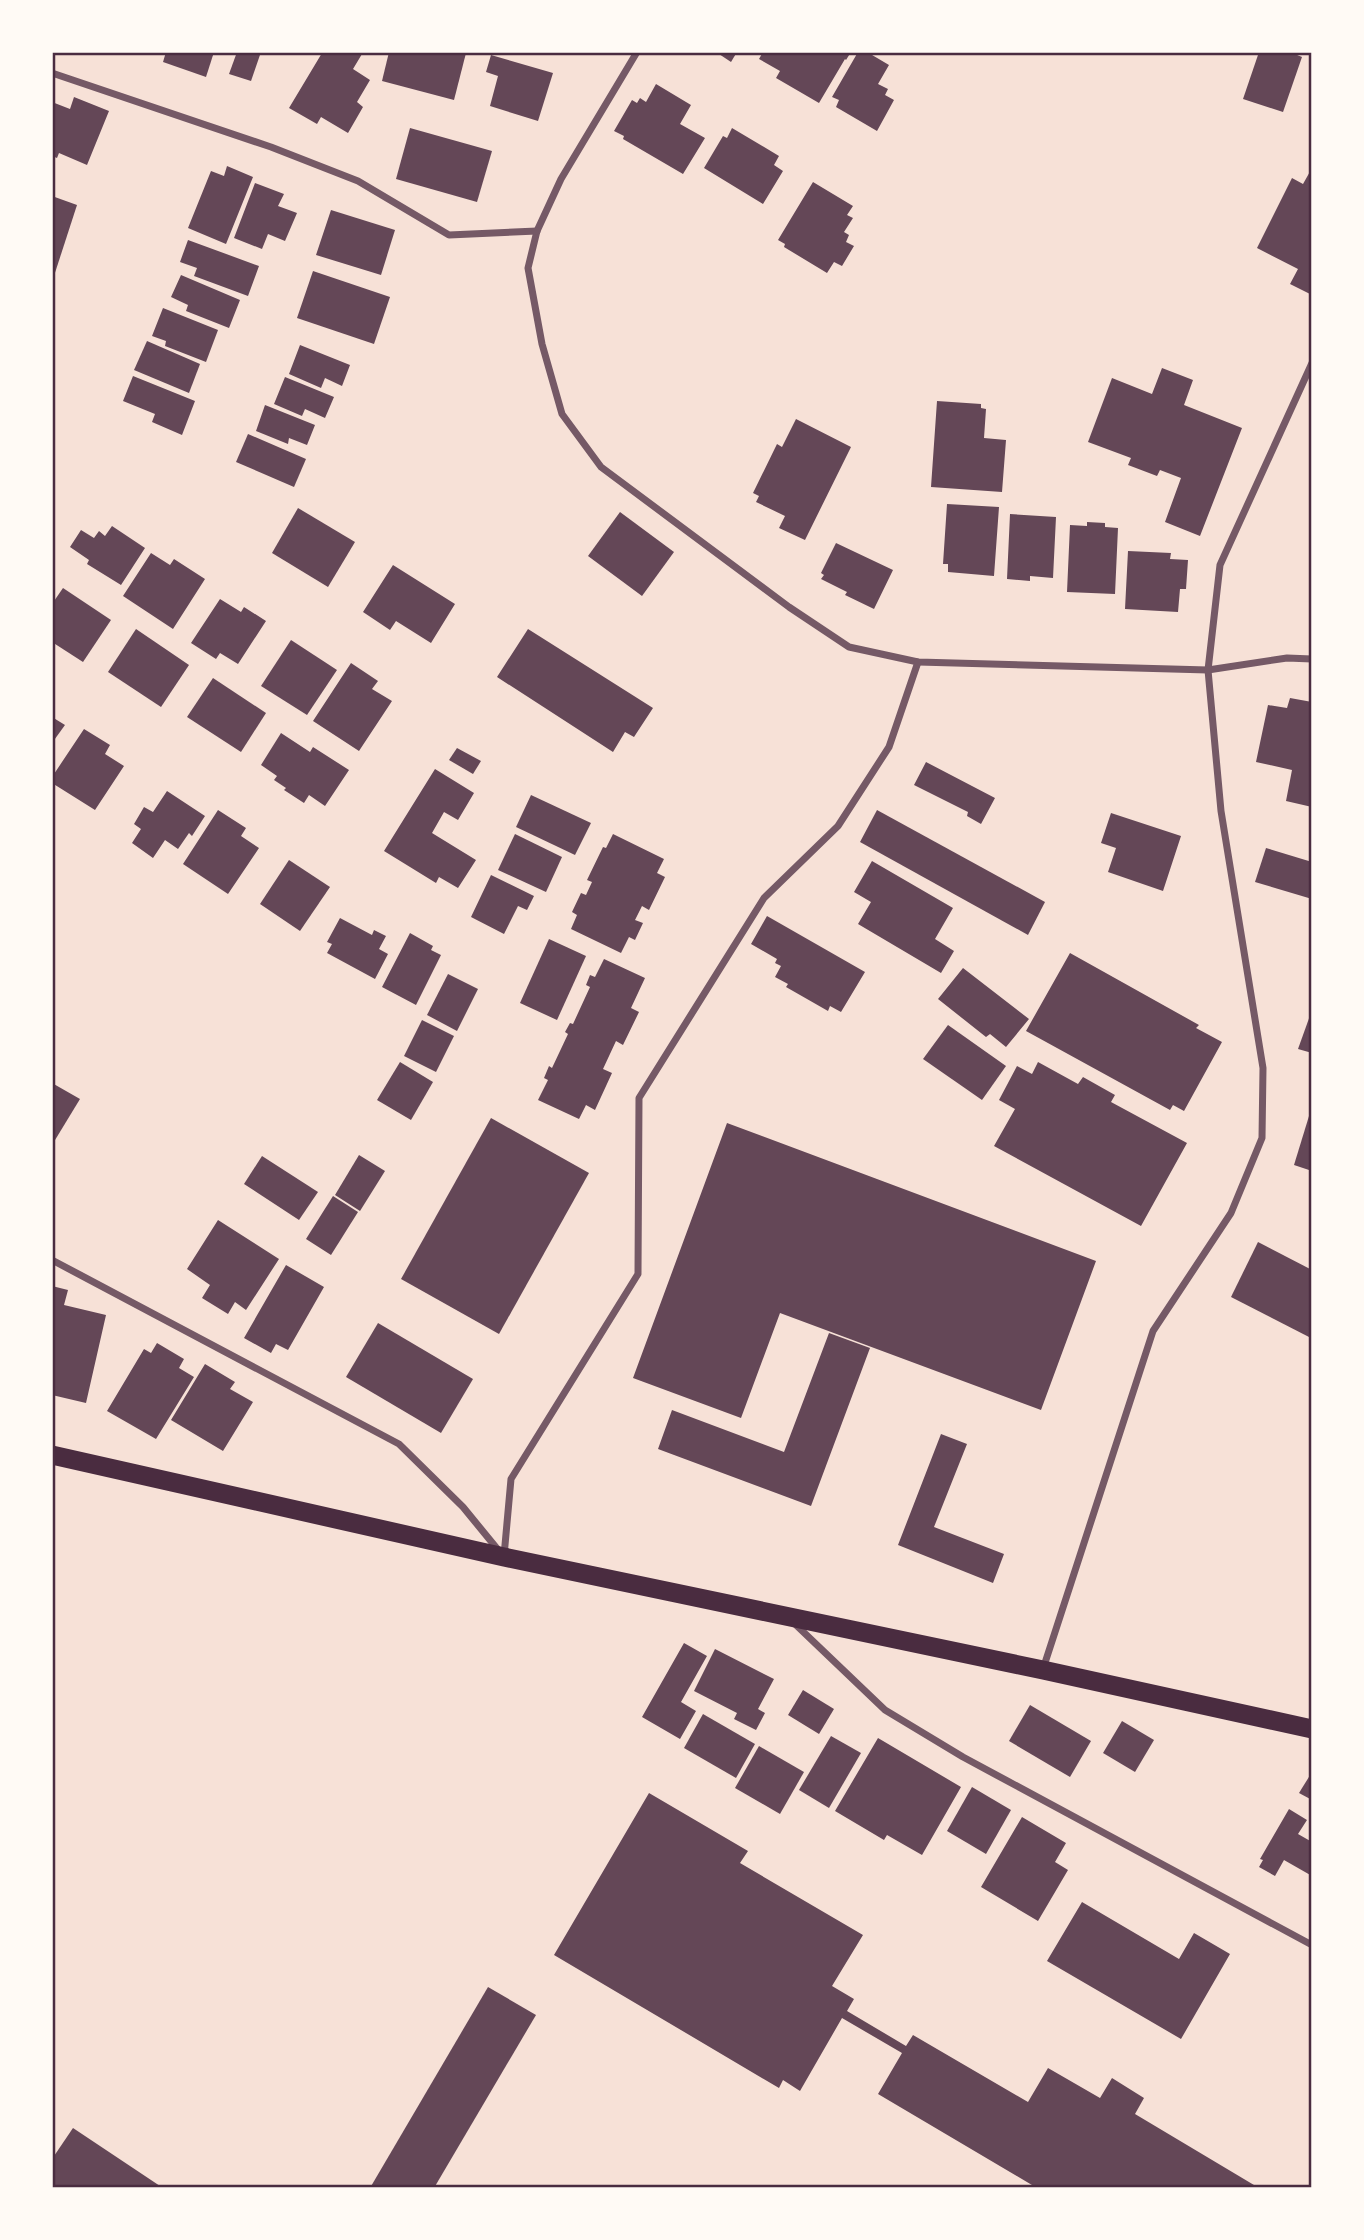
<svg xmlns="http://www.w3.org/2000/svg" width="1364" height="2240" font-family="Inter,sans-serif">
  <rect width="100%" height="100%" fill="#f7e1d7"/>
  <g fill="#644757">
    <path d="M166,52H214L206,77L163,62Z"/>
    <path d="M237,52H261L251,81L229,74Z"/>
    <path d="M327,52H359L362,54L353,69L370,80L357,102L363,107L348,133L321,117L317,124L289,108L322,53L325,55Z"/>
    <path d="M389,52L466,53L454,100L382,81Z"/>
    <path d="M716,52H737L731,62Z"/>
    <path d="M763,52H851L846,60L845,59L819,103L776,78L780,71L759,59Z"/>
    <path d="M858,52H867L889,65L878,84L888,89L885,95L894,100L877,131L836,107L839,100L832,97Z"/>
    <path d="M1259,52H1290L1302,57L1283,112L1243,99Z"/>
    <path d="M491,55L553,73L538,121L490,106L498,76L486,72Z"/>
    <path d="M656,84L691,105L680,124L705,138L683,174L623,139L624,136L614,131L632,100L637,103L640,98L646,102Z"/>
    <path d="M74,97L109,111L87,165L59,153L57,158L52,156V102L70,109Z"/>
    <path d="M410,128L492,151L477,202L396,179Z"/>
    <path d="M732,128L779,156L774,165L783,171L763,204L704,168L723,136L727,138Z"/>
    <path d="M227,166L253,177L226,244L188,228L211,171L224,176Z"/>
    <path d="M1312,168V291L1310,294L1290,284L1298,269L1257,248L1292,178L1303,184Z"/>
    <path d="M813,182L853,206L847,215L853,218L844,232L849,235L846,242L854,246L842,266L834,262L827,273L784,247L785,244L778,240Z"/>
    <path d="M255,183L284,194L278,206L297,213L285,241L268,234L262,249L234,238Z"/>
    <path d="M52,196L77,205L53,279H52Z"/>
    <path d="M331,210L395,230L381,275L316,255Z"/>
    <path d="M188,240L259,266L248,296L194,276L197,268L180,262Z"/>
    <path d="M313,271L390,297L374,344L297,318Z"/>
    <path d="M181,275L240,300L229,328L186,311L188,305L171,297Z"/>
    <path d="M163,308L218,330L206,362L165,346L166,341L152,336Z"/>
    <path d="M147,341L200,364L189,393L134,370Z"/>
    <path d="M300,345L350,365L342,386L325,378L321,388L289,374Z"/>
    <path d="M1162,368L1193,380L1184,405L1242,428L1200,536L1165,522L1181,478L1160,470L1157,476L1128,465L1131,458L1088,442L1112,378L1152,394Z"/>
    <path d="M133,376L195,401L182,435L152,422L155,414L123,401Z"/>
    <path d="M285,377L334,397L325,418L305,409L302,416L274,404Z"/>
    <path d="M937,401L981,404V408L986,409L984,438L1006,440L1002,492L931,487Z"/>
    <path d="M265,405L315,425L307,445L289,438L288,444L256,431Z"/>
    <path d="M796,419L851,447L805,540L779,528L785,516L756,502L759,496L753,493L777,444L782,447Z"/>
    <path d="M248,434L306,459L294,487L236,462Z"/>
    <path d="M947,504L999,507L994,576L948,572V564H943Z"/>
    <path d="M298,508L355,542L328,587L272,553Z"/>
    <path d="M620,512L674,552L642,596L588,556Z"/>
    <path d="M1010,514L1056,517L1053,578L1030,576V581L1007,579Z"/>
    <path d="M1087,522L1105,523V527L1118,528L1115,594L1067,592L1070,525L1087,526Z"/>
    <path d="M112,526L145,548L121,585L87,564L89,560L70,547L81,530L94,538L99,531L105,536Z"/>
    <path d="M836,543L893,570L874,609L845,595L847,592L821,579L824,575L821,573Z"/>
    <path d="M1128,551L1171,553L1170,559L1188,560L1186,589H1180L1178,612L1125,609Z"/>
    <path d="M151,553L170,565L174,559L205,579L173,629L123,596Z"/>
    <path d="M393,565L455,604L431,643L396,621L390,630L363,612Z"/>
    <path d="M63,588L111,620L83,662L52,642V604Z"/>
    <path d="M220,599L241,612L244,607L266,621L238,664L220,653L216,659L191,643Z"/>
    <path d="M136,629L189,665L161,707L108,672Z"/>
    <path d="M528,629L653,708L634,737L625,732L613,752L497,677Z"/>
    <path d="M291,640L337,670L307,715L261,686Z"/>
    <path d="M351,663L378,681L372,689L392,701L359,751L313,721Z"/>
    <path d="M213,678L266,713L241,752L187,717Z"/>
    <path d="M1290,698L1312,702V807L1286,801L1292,770L1256,762L1268,705L1287,708Z"/>
    <path d="M52,717L65,725L52,743Z"/>
    <path d="M84,729L110,745L105,754L124,766L95,810L52,783V777Z"/>
    <path d="M281,733L310,752L313,747L349,770L325,806L309,795L304,803L284,790L286,788L274,780L277,776L261,765Z"/>
    <path d="M457,748L481,761L473,774L449,760Z"/>
    <path d="M926,762L995,798L981,824L967,816L968,812L914,785Z"/>
    <path d="M435,769L474,793L458,820L444,812L432,833L476,860L458,888L439,877L436,883L384,851Z"/>
    <path d="M167,791L205,816L192,836L189,833L178,849L165,840L153,858L132,843L141,829L134,824L144,807L153,812Z"/>
    <path d="M531,795L591,823L575,855L516,827Z"/>
    <path d="M218,810L246,828L241,836L259,848L228,894L183,864Z"/>
    <path d="M877,810L1045,902L1028,935L860,842Z"/>
    <path d="M1111,813L1181,836L1163,891L1108,872L1116,848L1101,843Z"/>
    <path d="M515,834L562,857L546,892L498,870Z"/>
    <path d="M613,834L664,859L657,873L665,877L649,910L642,906L635,920L643,923L635,940L629,937L621,953L571,929L577,915L572,912L581,893L586,895L592,882L587,880L603,847L606,848Z"/>
    <path d="M1266,848L1312,862V899L1255,882Z"/>
    <path d="M289,860L330,887L300,931L260,904Z"/>
    <path d="M872,861L953,908L935,939L954,951L941,973L858,924L871,902L854,892Z"/>
    <path d="M491,875L534,896L527,910L518,906L504,934L471,917Z"/>
    <path d="M767,916L865,972L841,1012L830,1006L828,1011L786,987L788,984L775,977L781,966L775,963L777,959L751,944Z"/>
    <path d="M340,918L372,935L374,930L386,936L379,949L388,954L375,979L327,953L332,944L327,942Z"/>
    <path d="M410,933L433,946L431,950L441,955L416,1005L382,987Z"/>
    <path d="M549,939L586,956L557,1020L520,1003Z"/>
    <path d="M1070,953L1199,1025L1196,1028L1222,1042L1184,1111L1173,1105L1170,1110L1026,1031Z"/>
    <path d="M604,959L645,978L631,1008L639,1012L623,1045L616,1041L603,1069L612,1073L595,1110L586,1105L579,1119L538,1100L548,1080L544,1078L549,1066L552,1068L568,1034L565,1032L570,1023L573,1024L590,987L586,985L590,975L595,977Z"/>
    <path d="M963,968L1029,1019L1006,1047L990,1034L986,1037L938,999Z"/>
    <path d="M448,974L478,989L457,1031L427,1015Z"/>
    <path d="M1312,1010V1053L1298,1049Z"/>
    <path d="M422,1020L454,1036L436,1072L404,1056Z"/>
    <path d="M948,1025L1006,1066L982,1100L923,1059Z"/>
    <path d="M400,1062L433,1082L411,1120L377,1100Z"/>
    <path d="M1038,1062L1078,1084L1083,1077L1115,1095L1111,1102L1187,1143L1141,1226L994,1146L1015,1109L999,1100L1017,1066L1032,1074Z"/>
    <path d="M52,1083L80,1099L52,1145Z"/>
    <path d="M1309,1116L1312,1117V1171L1294,1165Z"/>
    <path d="M491,1118L589,1173L499,1334L401,1279Z"/>
    <path d="M727,1123L1096,1261L1041,1410L780,1313L741,1418L633,1378Z"/>
    <path d="M359,1155L385,1171L360,1211L335,1195Z"/>
    <path d="M262,1156L318,1192L299,1220L244,1184Z"/>
    <path d="M333,1196L358,1212L331,1255L306,1239Z"/>
    <path d="M218,1220L279,1259L246,1310L235,1302L228,1314L202,1298L210,1285L187,1269Z"/>
    <path d="M1258,1242L1312,1270V1331L1309,1337L1231,1297Z"/>
    <path d="M286,1265L324,1287L288,1350L276,1344L271,1353L244,1338Z"/>
    <path d="M52,1286L68,1290L64,1305L106,1315L86,1403L52,1395Z"/>
    <path d="M378,1323L473,1379L441,1433L346,1377Z"/>
    <path d="M829,1333L870,1348L811,1506L658,1449L672,1410L784,1452Z"/>
    <path d="M157,1343L184,1359L179,1368L194,1377L156,1439L107,1411L144,1349L151,1353Z"/>
    <path d="M205,1364L235,1382L230,1389L253,1402L223,1451L171,1420Z"/>
    <path d="M941,1434L967,1444L934,1527L1004,1554L993,1583L898,1545Z"/>
    <path d="M684,1643L707,1656L681,1702L696,1711L680,1739L642,1717Z"/>
    <path d="M715,1649L774,1679L758,1709L765,1713L756,1730L734,1719L737,1713L694,1691Z"/>
    <path d="M803,1690L834,1709L819,1734L788,1715Z"/>
    <path d="M1030,1705L1091,1741L1070,1777L1009,1741Z"/>
    <path d="M703,1714L755,1744L736,1778L684,1748Z"/>
    <path d="M1122,1721L1154,1740L1135,1772L1103,1753Z"/>
    <path d="M831,1736L861,1753L829,1808L799,1790Z"/>
    <path d="M878,1738L961,1787L922,1855L887,1835L884,1840L835,1811Z"/>
    <path d="M759,1746L804,1772L780,1814L735,1788Z"/>
    <path d="M1312,1772V1800L1299,1793Z"/>
    <path d="M972,1787L1011,1810L986,1854L947,1831Z"/>
    <path d="M649,1793L748,1851L740,1863L863,1935L832,1986L854,1999L847,2011L906,2046L913,2035L1028,2102L1048,2068L1100,2098L1112,2078L1144,2098L1135,2114L1259,2188H1037L878,2094L902,2053L842,2018L800,2091L783,2080L779,2088L554,1955Z"/>
    <path d="M1289,1809L1307,1820L1298,1834L1312,1842V1876L1284,1860L1275,1876L1259,1867L1263,1860L1260,1859Z"/>
    <path d="M1022,1817L1066,1843L1055,1862L1068,1870L1038,1921L981,1887Z"/>
    <path d="M1082,1902L1179,1959L1194,1933L1230,1954L1181,2039L1047,1961Z"/>
    <path d="M488,1987L536,2015L434,2188H370Z"/>
    <path d="M73,2128L163,2188H52V2159Z"/>
  </g>
  <g fill="none" stroke-linecap="round" stroke-linejoin="round">
    <g stroke="#755966" stroke-width="7">
      <path d="M637,52L561,179L537,231L528,268L542,344L562,414L601,467L789,607L849,647L918,662L1208,670L1287,658L1312,659"/>
      <path d="M52,73L271,147L358,181L449,235L537,231"/>
      <path d="M52,1260L399,1444L463,1507L499,1551"/>
      <path d="M504,1556L511,1479L638,1274L639,1098L764,898L838,826L889,747L918,662"/>
      <path d="M795,1624L885,1710L963,1757L1312,1945"/>
      <path d="M1043,1669L1153,1331L1231,1213L1262,1138L1263,1068L1221,811L1208,670L1220,565L1312,363"/>
    </g>
    <path stroke="#4a2c40" stroke-width="19" d="M52,1455L504,1557L1043,1670L1312,1729"/>
  </g>
  <rect width="1364" height="2240" fill="none" stroke="#fffaf5" stroke-width="108"/>
  <rect x="54" y="54" width="1256" height="2132" fill="none" stroke="#4a2c40" stroke-width="2.5"/>
</svg>
